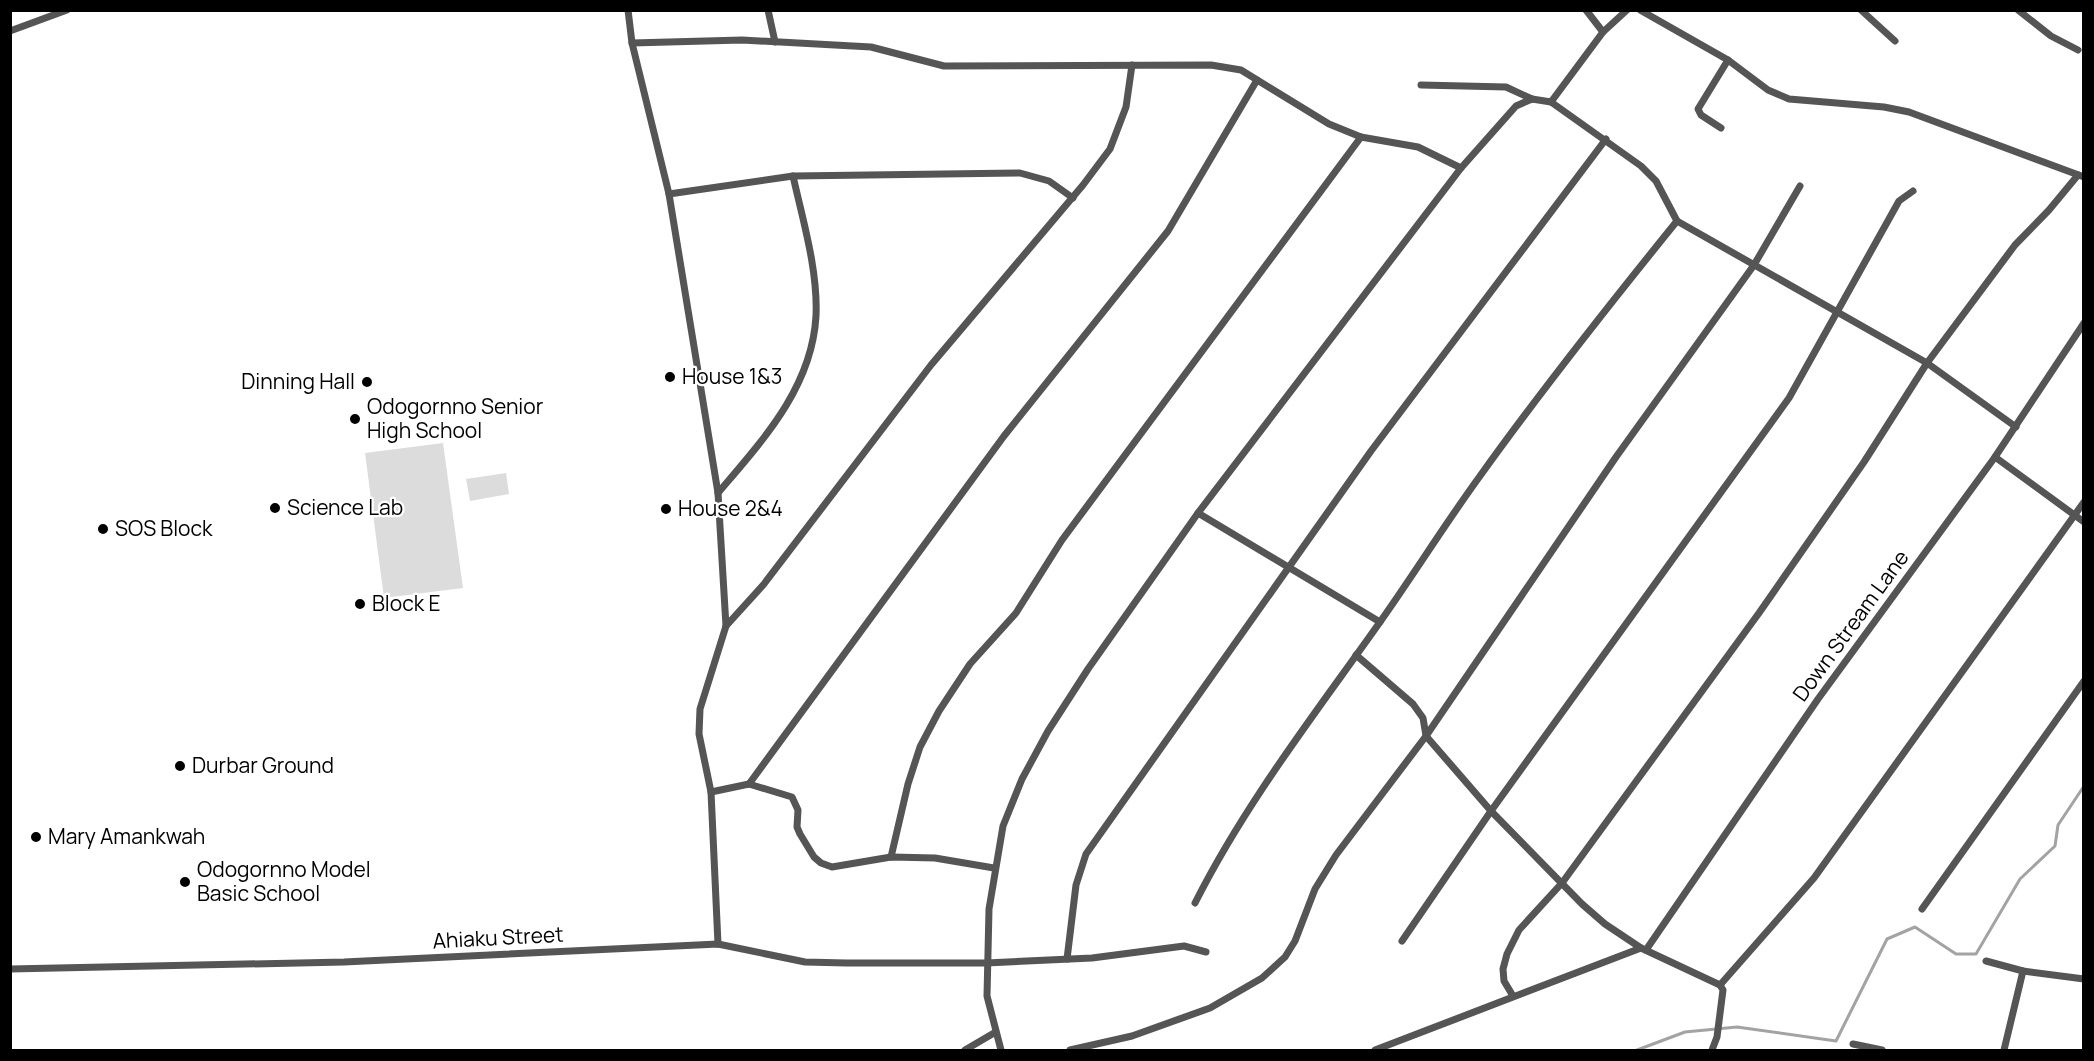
<svg xmlns="http://www.w3.org/2000/svg" width="2094" height="1061" font-family="Manrope,sans-serif">
  <rect width="100%" height="100%" fill="#fff"/>
  <g fill="#dcdcdc">
    <path d="M443,443L463,588L384,598L365,453Z"/>
    <path d="M506,473L509,494L470,501L466,479Z"/>
  </g>
  <g fill="none" stroke-linecap="round" stroke-linejoin="round">
    <path stroke="#a3a3a3" stroke-width="3" d="M1637,1050L1685,1032L1737,1027L1836,1041L1887,939L1915,927L1956,954H1976L2020,879L2055,846L2058,825L2084,786"/>
    <g stroke="#555" stroke-width="7">
      <path d="M628,10L632,43L669,194L718,493L726,626L700,709L699,734L711,792L718,944"/>
      <path d="M768,10L775,42"/>
      <path d="M1586,10L1603,32"/>
      <path d="M1640,10L1728,60L1768,90L1789,99L1884,107L1909,112L2084,177"/>
      <path d="M1861,10L1895,41"/>
      <path d="M2018,10L2051,36L2078,50"/>
      <path d="M10,31L67,10"/>
      <path d="M632,43L742,40L871,47L944,66L1211,65L1241,70L1329,124L1361,137L1418,147L1461,168"/>
      <path d="M1421,85L1506,87L1532,99"/>
      <path d="M1551,102L1603,32L1627,10"/>
      <path d="M1721,128L1701,115L1698,109L1728,60"/>
      <path d="M793,176L1020,173L1049,181L1073,198"/>
      <path d="M669,194L793,176C803,221 818,270 816,316C812,388 762,441 718,493"/>
      <path d="M1995,457L2084,522"/>
      <path d="M1198,513L1380,622"/>
      <path d="M726,626L764,584L931,365L1083,185L1110,149L1126,107L1132,65"/>
      <path d="M1356,655L1413,704L1423,718L1426,736L1491,811L1582,904L1605,924L1641,948L1720,985L1723,990L1717,1037L1712,1050"/>
      <path d="M749,784L1004,436L1168,231L1257,80"/>
      <path d="M711,792L749,784L792,797L798,810L797,827L800,834L814,857L821,863L832,867L891,857L935,858L994,868"/>
      <path d="M891,857L908,784L920,747L939,711L970,664L1016,613L1062,540L1361,137"/>
      <path d="M1195,903C1246,802 1315,714 1380,622C1414,574 1445,524 1480,476C1543,388 1609,305 1677,221"/>
      <path d="M1922,909L2084,681"/>
      <path d="M1402,941L1491,811L1789,398L1899,201L1913,191"/>
      <path d="M1646,950L1818,699L1995,457L2084,323"/>
      <path d="M1067,959L1076,885L1086,854L1371,451L1606,139"/>
      <path d="M1986,961L2023,971L2084,979"/>
      <path d="M10,969L344,962L718,944L805,962L846,963H986L1092,958L1184,946L1206,952"/>
      <path d="M1720,985L1814,878L2084,502"/>
      <path d="M1513,996L1504,981L1503,969L1507,954L1519,930L1562,883L1759,613L1864,462L1927,363L2015,245L2049,210L2078,175"/>
      <path d="M1853,1044L1882,1050"/>
      <path d="M965,1050L994,1033"/>
      <path d="M1001,1050L987,996L989,909L1003,826L1022,779L1048,731L1088,669L1198,513L1461,168L1516,106L1532,99L1551,102L1641,166L1656,181L1677,221L1927,363L2016,427"/>
      <path d="M1070,1050L1132,1036L1210,1008L1262,978L1285,957L1295,941L1315,889L1336,855L1426,736L1616,457L1754,265L1800,186"/>
      <path d="M1375,1050L1641,948"/>
      <path d="M2004,1050L2023,971"/>
    </g>
  </g>
  <g fill="#000" stroke="#fff" stroke-width="2">
    <circle cx="670" cy="377" r="6"/>
    <circle cx="367" cy="382" r="6"/>
    <circle cx="355" cy="419" r="6"/>
    <circle cx="275" cy="508" r="6"/>
    <circle cx="666" cy="509" r="6"/>
    <circle cx="103" cy="529" r="6"/>
    <circle cx="360" cy="604" r="6"/>
    <circle cx="180" cy="766" r="6"/>
    <circle cx="36" cy="837" r="6"/>
    <circle cx="185" cy="882" r="6"/>
  </g>
  <g text-anchor="middle" stroke-width="4.5" stroke-linejoin="round" paint-order="stroke">
    <g font-size="21" fill="#000" stroke="#fff" text-anchor="start">
      <text x="682" y="384">House 1&amp;3</text>
      <text x="355" y="389" text-anchor="end">Dinning Hall</text>
      <text x="367" y="414">Odogornno Senior<tspan x="367" dy="24">High School</tspan></text>
      <text x="287" y="515">Science Lab</text>
      <text x="678" y="516">House 2&amp;4</text>
      <text x="115" y="536">SOS Block</text>
      <text x="372" y="611">Block E</text>
      <text x="192" y="773">Durbar Ground</text>
      <text x="48" y="844">Mary Amankwah</text>
      <text x="197" y="877">Odogornno Model<tspan x="197" dy="24">Basic School</tspan></text>
    </g>
    <g font-size="21" fill="#000" stroke="#fff">
      <text transform="translate(1851 626) rotate(-54)" y="7">Down Stream Lane</text>
      <text transform="translate(498 938) rotate(-3)" y="7">Ahiaku Street</text>
    </g>
  </g>
  <rect width="2094" height="1061" fill="none" stroke="#000000" stroke-width="24"/>
</svg>
